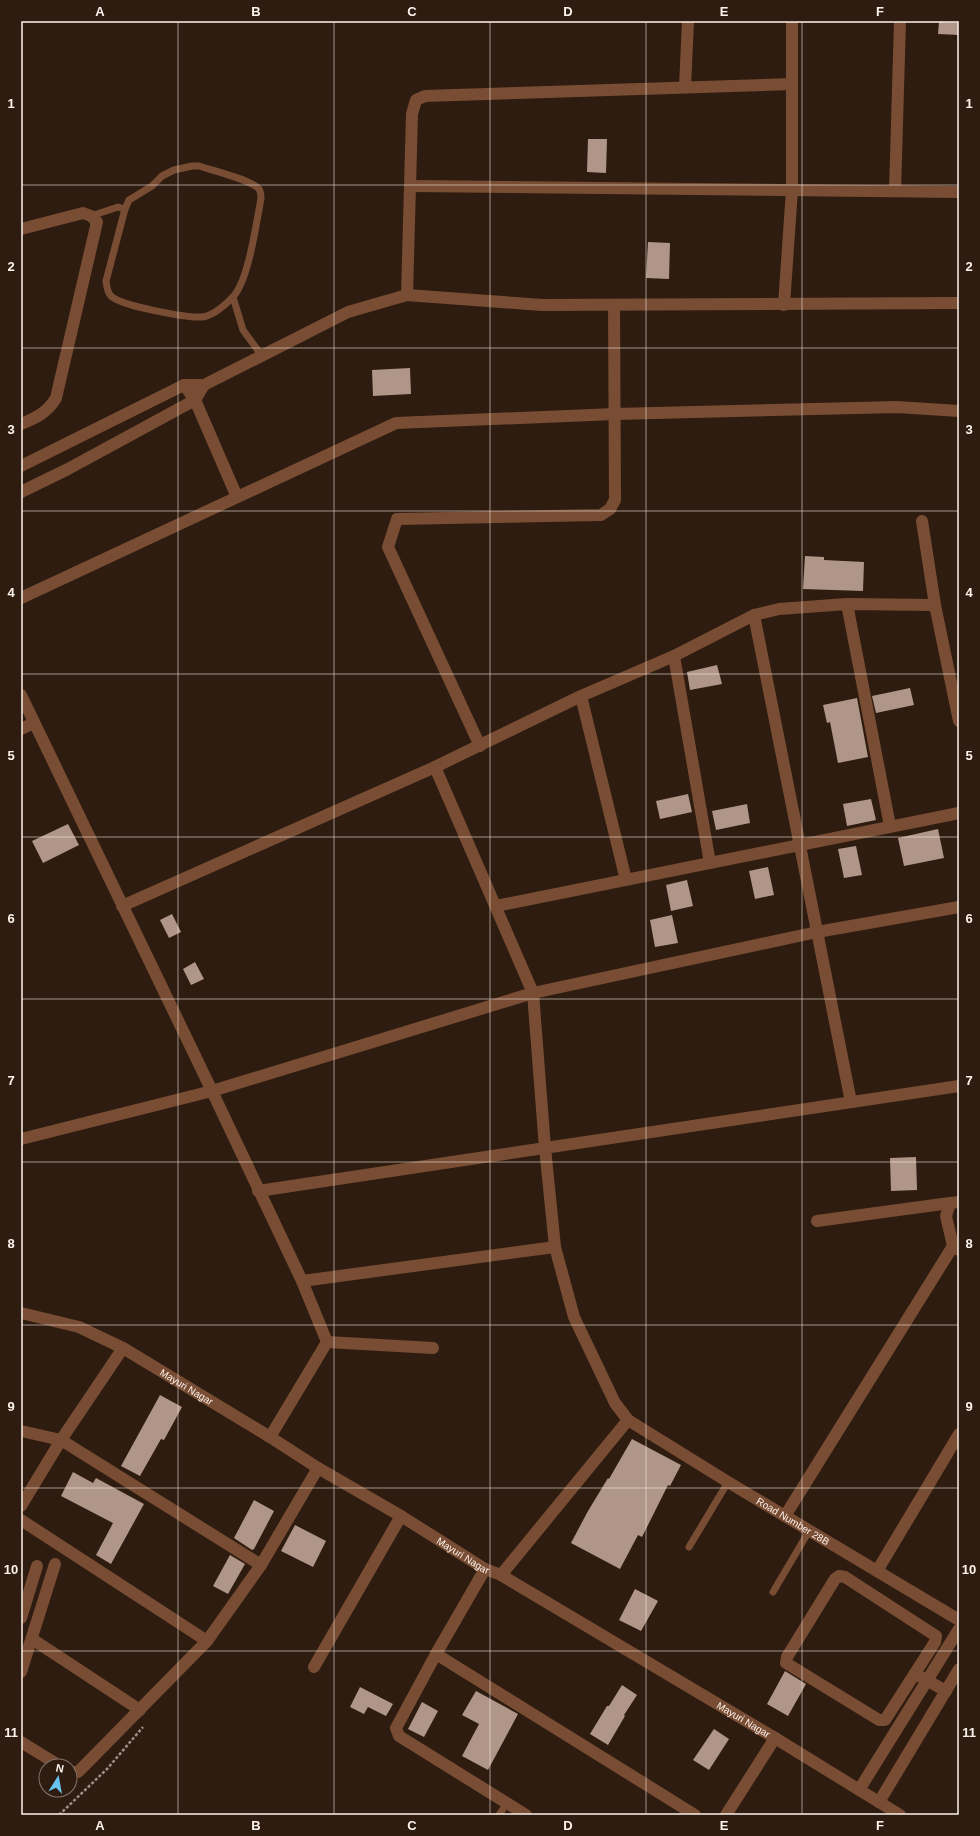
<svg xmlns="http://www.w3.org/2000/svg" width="980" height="1836" font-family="Arial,sans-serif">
  <rect width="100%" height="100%" fill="#2e1c10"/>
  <g fill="#af9688">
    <path d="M939,22L959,23V35L938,34Z"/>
    <path d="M588,139H607L606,173L587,172Z"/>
    <path d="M648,242L670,243L669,279L646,278Z"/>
    <path d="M410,368L411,394L373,396L372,370Z"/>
    <path d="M805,556L824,557V560L864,562L863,591L803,589Z"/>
    <path d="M717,665L722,684L690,690L687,672Z"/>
    <path d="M910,688L914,705L876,713L872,696Z"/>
    <path d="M857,698L868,757L838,763L830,722L827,723L823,705Z"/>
    <path d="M688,794L692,812L660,819L656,801Z"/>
    <path d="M871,799L876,820L847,826L843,804Z"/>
    <path d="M747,804L750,823L716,830L712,811Z"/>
    <path d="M68,824L79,845L43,863L32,841Z"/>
    <path d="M938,829L944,858L904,866L898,838Z"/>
    <path d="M856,846L862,875L844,878L838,849Z"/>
    <path d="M768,867L774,895L755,899L749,871Z"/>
    <path d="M687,880L693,906L671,911L666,885Z"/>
    <path d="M172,914L181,932L169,938L160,920Z"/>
    <path d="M672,915L678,943L655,947L650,920Z"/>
    <path d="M195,962L204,979L191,985L183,969Z"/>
    <path d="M916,1157L917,1190L891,1191L890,1158Z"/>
    <path d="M160,1395L182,1407L164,1440L161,1439L140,1476L121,1466Z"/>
    <path d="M632,1439L681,1465L670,1486L668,1485L642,1537L638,1535L620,1569L571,1543L588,1511L608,1478L609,1479Z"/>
    <path d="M73,1472L93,1483L96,1478L144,1504L111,1564L96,1555L113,1523L61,1496Z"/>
    <path d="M254,1500L274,1511L254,1549L252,1550L234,1538Z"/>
    <path d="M295,1525L326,1541L313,1567L281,1551Z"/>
    <path d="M230,1555L245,1564L228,1594L213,1586Z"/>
    <path d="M635,1589L658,1601L641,1631L619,1620Z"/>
    <path d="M785,1671L806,1684L788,1716L767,1704Z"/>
    <path d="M622,1685L637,1695L624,1715L625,1716L608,1745L590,1734L607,1706H609Z"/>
    <path d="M360,1687L393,1704L386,1716L368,1707L364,1714L350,1707Z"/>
    <path d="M476,1691L518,1714L488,1770L462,1756L479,1724L462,1715Z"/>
    <path d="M422,1702L438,1711L424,1737L408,1729Z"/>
    <path d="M714,1729L729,1739L709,1770L693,1760Z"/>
  </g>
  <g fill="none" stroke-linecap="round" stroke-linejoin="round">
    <path stroke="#9e9087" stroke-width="2.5" stroke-dasharray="3 2" stroke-linecap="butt" d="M59,1815L107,1769L143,1727"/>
    <g stroke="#794d33" stroke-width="7">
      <path d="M192,166H199C211,170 252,180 259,189C261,192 261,196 261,199C256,223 249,281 232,298C225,305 213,316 202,317C187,318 121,306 111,296C107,292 107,287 106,281L125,209L129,200L152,186L162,176L174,170Z"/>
      <path d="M91,216L118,207L125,209"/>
      <path d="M233,297L243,330L262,356"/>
      <path d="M689,1547L728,1482"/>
      <path d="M773,1592L809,1531"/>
      <path d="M499,1815L507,1803"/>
    </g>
    <g stroke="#794d33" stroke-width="12">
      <path d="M685,87L688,21"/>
      <path d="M411,186L959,192"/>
      <path d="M895,191L900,21"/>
      <path d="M21,229L83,213L91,216L97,222L56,398C48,412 36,418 21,424"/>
      <path d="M407,295L412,114L416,100L425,96L792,84"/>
      <path d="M784,305L792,190V21"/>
      <path d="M184,385L195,400L237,497"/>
      <path d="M922,521L935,605L959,721"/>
      <path d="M21,598L396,423L615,414L897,407L959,411"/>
      <path d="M847,604L890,826"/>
      <path d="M754,615L851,1102"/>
      <path d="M674,656L710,863"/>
      <path d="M21,695L212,1091L302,1281L327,1342L270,1437"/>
      <path d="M581,696L626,880"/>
      <path d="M21,729L34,723"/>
      <path d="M480,746L388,547L397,519L601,515L610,509L615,500L614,305"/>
      <path id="s1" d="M435,767L533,993L545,1148L555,1247L574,1317L615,1403L628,1420L728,1482L959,1620"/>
      <path d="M122,906L435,767L581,696L674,656L754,615L779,609L847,604L935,605"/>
      <path d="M496,906L959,813"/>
      <path d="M21,1139L212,1091L533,993L817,932L959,907"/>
      <path d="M258,1191L959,1086"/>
      <path d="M959,1202L950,1203L946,1216L953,1246L959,1250"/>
      <path d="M817,1221L950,1203"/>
      <path d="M302,1281L555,1247"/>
      <path d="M327,1342L433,1348"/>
      <path d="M21,1431L61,1440L261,1565"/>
      <path d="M21,1506L61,1440L123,1348"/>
      <path d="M785,1516L953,1246"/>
      <path d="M21,1520L207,1641"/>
      <path d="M485,1569L436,1654L396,1728L399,1736L526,1815"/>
      <path d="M877,1571L959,1434"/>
      <path d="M501,1575L628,1420"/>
      <path d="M839,1576L845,1577L936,1636L935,1642L885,1720H879L786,1663L787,1657L835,1579Z"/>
      <path d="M21,1618L37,1566"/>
      <path d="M32,1639L140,1710"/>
      <path d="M436,1654L695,1815"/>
      <path d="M314,1667L401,1516"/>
      <path d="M21,1672L55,1564"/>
      <path d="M919,1676L946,1691"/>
      <path d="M21,1742L60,1766"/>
      <path d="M70,1772H78L85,1765L207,1641L261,1565L318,1468"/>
      <path d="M726,1815L775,1738"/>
    </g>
    <g stroke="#794d33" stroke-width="12">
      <path d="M21,466L184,385H204L348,312L407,295L542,305L959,303"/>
      <path d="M21,492L68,469L195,400L204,385"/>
      <path id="s2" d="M21,1313L79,1327L123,1348L270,1437L318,1468L401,1516L485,1569L501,1575L775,1738L900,1815"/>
      <path d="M859,1790L959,1629"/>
      <path d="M879,1802L959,1669"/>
    </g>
  </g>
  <path fill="none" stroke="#fdf2ec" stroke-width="1" stroke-opacity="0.55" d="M178,21V1815M334,21V1815M490,21V1815M646,21V1815M802,21V1815M21,185H959M21,348H959M21,511H959M21,674H959M21,837H959M21,999H959M21,1162H959M21,1325H959M21,1488H959M21,1651H959"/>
  <g text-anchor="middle" stroke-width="4" stroke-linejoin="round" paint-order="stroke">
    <g font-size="10" fill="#fdf2ec" stroke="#2e1c10">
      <text dy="4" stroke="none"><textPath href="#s2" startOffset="183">Mayuri Nagar</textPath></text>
      <text dy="4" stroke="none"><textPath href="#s1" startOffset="884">Road Number 28B</textPath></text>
      <text dy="4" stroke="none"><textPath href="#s2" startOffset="507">Mayuri Nagar</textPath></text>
      <text dy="4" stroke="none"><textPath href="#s2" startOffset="832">Mayuri Nagar</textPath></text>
    </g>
  </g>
  <rect width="980" height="1836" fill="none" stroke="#2e1c10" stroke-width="44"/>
  <g transform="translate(58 1778) rotate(11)"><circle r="19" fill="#2e1c10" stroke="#817268"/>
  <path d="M0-3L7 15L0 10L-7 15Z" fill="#67c4f0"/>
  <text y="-6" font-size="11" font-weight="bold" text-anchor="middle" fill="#fdf2ec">N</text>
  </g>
  <rect x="22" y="22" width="936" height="1792" fill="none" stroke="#fdf2ec" stroke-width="1.5"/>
  <g font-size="13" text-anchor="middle" font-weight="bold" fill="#fdf2ec">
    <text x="100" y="16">A</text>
    <text x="256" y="16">B</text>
    <text x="412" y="16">C</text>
    <text x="568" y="16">D</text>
    <text x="724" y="16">E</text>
    <text x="880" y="16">F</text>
    <text x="11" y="108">1</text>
    <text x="969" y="108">1</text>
    <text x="11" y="271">2</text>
    <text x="969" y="271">2</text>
    <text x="11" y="434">3</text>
    <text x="969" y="434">3</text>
    <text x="11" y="597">4</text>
    <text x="969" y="597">4</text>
    <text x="11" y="760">5</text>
    <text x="969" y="760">5</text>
    <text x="11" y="923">6</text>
    <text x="969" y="923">6</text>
    <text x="11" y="1085">7</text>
    <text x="969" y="1085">7</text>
    <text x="11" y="1248">8</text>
    <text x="969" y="1248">8</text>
    <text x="11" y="1411">9</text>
    <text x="969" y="1411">9</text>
    <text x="11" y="1574">10</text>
    <text x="969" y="1574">10</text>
    <text x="11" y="1737">11</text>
    <text x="969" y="1737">11</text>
    <text x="100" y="1830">A</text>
    <text x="256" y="1830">B</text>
    <text x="412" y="1830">C</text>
    <text x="568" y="1830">D</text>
    <text x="724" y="1830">E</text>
    <text x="880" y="1830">F</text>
  </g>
</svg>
